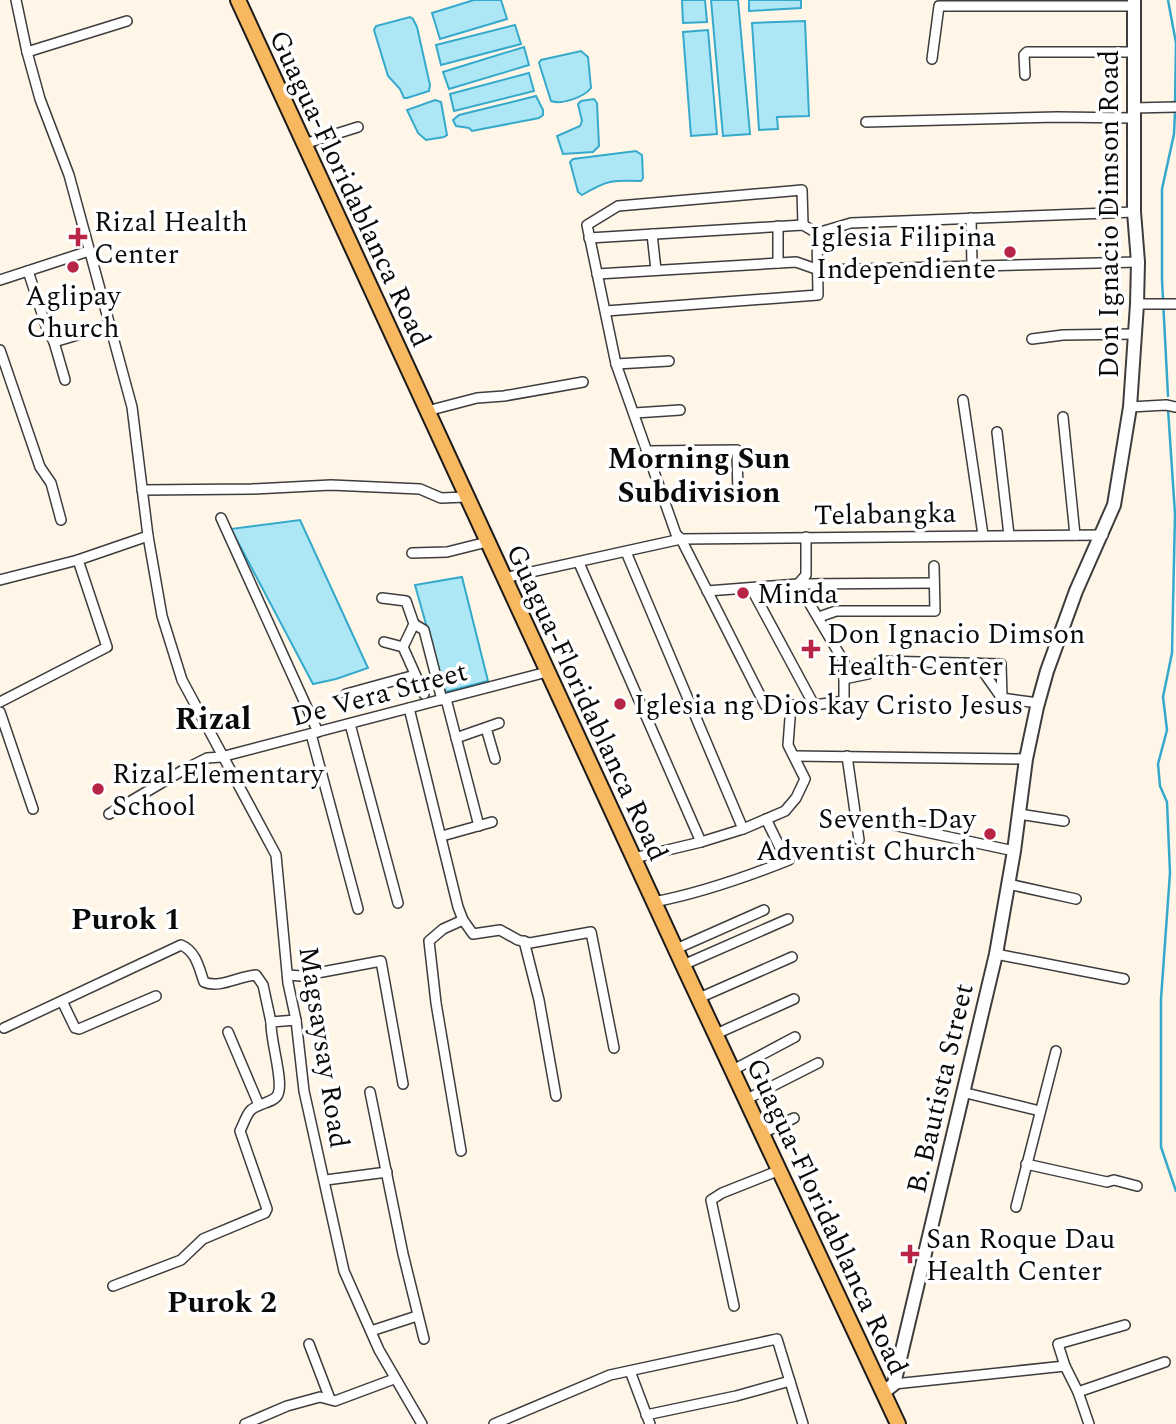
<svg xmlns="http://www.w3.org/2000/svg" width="1176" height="1424" font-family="Spectral,serif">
  <rect width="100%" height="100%" fill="#fff6e8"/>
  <g fill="#ade7f5" stroke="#35a9cc" stroke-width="2">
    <path d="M474,0H501L507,19L440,39L432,13Z"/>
    <path d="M682,0H705L707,22L683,23Z"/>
    <path d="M711,0H738L750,134L723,136Z"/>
    <path d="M749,0H801V8L749,11Z"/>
    <path d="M410,17L413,19L417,27L430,85L429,91L407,98H404L400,89L388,76L374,30L376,26Z"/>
    <path d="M805,21L809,116L777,117L778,129L759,130L752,23Z"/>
    <path d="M515,25L521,44L441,65L436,45Z"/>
    <path d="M708,30L717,134L691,136L683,32Z"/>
    <path d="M524,47L529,65L449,89L443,72Z"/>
    <path d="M581,51L588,57L591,88C584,97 562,105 551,101L539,63L541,60Z"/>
    <path d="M529,73L534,91L454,111L450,94Z"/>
    <path d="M536,96L543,110V115L539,118L472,131L469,128L456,126L453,120L459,115Z"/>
    <path d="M594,99L597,103L599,146L593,152L563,154L557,136L580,126L582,121L578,104L581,101Z"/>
    <path d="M435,100L441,102L447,135L444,137L426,140L418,133L407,110Z"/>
    <path d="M636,151L642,155L643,178L641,181C612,180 607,180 582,195L578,192L570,162L573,159Z"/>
    <path d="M300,520L368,668L336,679L313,684L231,529Z"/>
    <path d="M462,577L488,681L445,692L415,585Z"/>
  </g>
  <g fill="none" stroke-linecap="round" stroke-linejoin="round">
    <g stroke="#35a9cc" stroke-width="2.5">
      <path d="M1168,0L1176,43L1175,104"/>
      <path d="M1168,396L1162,280V189L1174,134L1175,111"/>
      <path d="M1168,409L1175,514L1172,653L1163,697L1167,730L1158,764L1160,786L1167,802L1170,873L1161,999V1147L1176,1191"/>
    </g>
    <g stroke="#3d3d3d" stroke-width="12">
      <g id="minor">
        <path d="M16,0L27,52L40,99L69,175L132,407L148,536L162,616L182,680L276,855L288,983L296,1020L304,1091L344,1271L379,1350L422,1424"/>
        <path d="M27,52L127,21"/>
        <path d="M932,59L939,6H1134"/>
        <path d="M1025,75L1024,55L1027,52H1134"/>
        <path d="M1133,108L1176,107"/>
        <path d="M866,122L1057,117L1133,118"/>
        <path d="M304,144L358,127"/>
        <path d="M971,218L972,265"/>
        <path d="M803,225L802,190L618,206L587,225L616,364L676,534L681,539L765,705H814L844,701V662L798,584L806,575V537"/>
        <path d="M778,226V263"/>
        <path d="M817,233L851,223L1134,212"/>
        <path d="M652,234L656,270"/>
        <path d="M589,238L803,225L817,233L818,295L606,311"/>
        <path d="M28,271L47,329L54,342L65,380"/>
        <path d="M597,274L796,262L819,270L1138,262"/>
        <path d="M0,280L89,251"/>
        <path d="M1137,304H1176"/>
        <path d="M1032,339L1063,335L1135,334"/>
        <path d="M54,342L111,325"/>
        <path d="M0,350L40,467L51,483L61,520"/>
        <path d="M616,364L669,361"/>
        <path d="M963,400L983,535"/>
        <path d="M1130,407L1166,405L1176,407"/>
        <path d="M427,411L477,398L504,396L583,382"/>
        <path d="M635,413L680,410"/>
        <path d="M1063,417L1075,535"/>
        <path d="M997,432L1009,535"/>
        <path d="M648,451L737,450L738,495H664"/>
        <path d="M142,490L252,489L331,485L420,489L441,498L466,497"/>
        <path d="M221,518L318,732"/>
        <path d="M626,552L743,829"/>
        <path d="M412,553L447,552L487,542"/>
        <path d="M579,563L701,842"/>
        <path d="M504,578L681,539L1103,535"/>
        <path d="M0,580L78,560L148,536"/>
        <path d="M751,588L814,705"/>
        <path d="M707,591L798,584L934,583"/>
        <path d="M382,598L406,601L414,624L403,647"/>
        <path d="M819,617L836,611H935L934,566"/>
        <path d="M414,624L424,630L442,700"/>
        <path d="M384,642L403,647L424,694"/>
        <path d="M977,663L1001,697"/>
        <path d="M844,679L868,674L880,661L1001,664L1002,698L1038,703"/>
        <path d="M346,694L415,675"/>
        <path d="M446,699L479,826"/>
        <path d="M0,702L107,647L78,560"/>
        <path d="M409,708L458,907L463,920L473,934L500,930L518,940L530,943L591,932L614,1048"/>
        <path d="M0,712L33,809"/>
        <path d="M350,724L398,903"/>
        <path d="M486,728L495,759"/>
        <path d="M311,734L358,909"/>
        <path d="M456,738L499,723"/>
        <path d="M794,756L1026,759"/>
        <path d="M847,756L859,840"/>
        <path d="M109,814L185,769L207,758L221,757L547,672"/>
        <path d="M1019,814L1064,821"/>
        <path d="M856,817L1014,851"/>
        <path d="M766,819L786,860"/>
        <path d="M442,836L492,822"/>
        <path d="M634,858L701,842L743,829L785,811L796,798L805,779L788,745L791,705"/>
        <path d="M1008,884L1076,899"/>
        <path d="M654,902C701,893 744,878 789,860"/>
        <path d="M524,941L539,1000L556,1096"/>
        <path d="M676,949L764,910"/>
        <path d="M996,954L1124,979"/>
        <path d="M683,965L788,919"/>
        <path d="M288,975L301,976L381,961L403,1084"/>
        <path d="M699,998L792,957"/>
        <path d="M62,1001L75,1028L79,1029L156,996"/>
        <path d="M4,1028L181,945C196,951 199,968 204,982C219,989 239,976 256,975L263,985L271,1022"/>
        <path d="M228,1032L259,1105"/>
        <path d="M716,1034L794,999"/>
        <path d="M733,1070L795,1037"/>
        <path d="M370,1092L403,1254L424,1339"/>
        <path d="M962,1092L1040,1111"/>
        <path d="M747,1099L818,1063"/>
        <path d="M763,1133L794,1118"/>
        <path d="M461,1151L436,1003L429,941L443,929L463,920"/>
        <path d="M1026,1164L1107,1182L1114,1180L1137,1186"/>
        <path d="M326,1180L387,1172"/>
        <path d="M1016,1207L1056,1051"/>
        <path d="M113,1286L181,1260L203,1239L265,1213L267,1209L240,1131C243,1125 246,1116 250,1111C257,1103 275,1103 278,1094C284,1081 270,1040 271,1022L296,1020"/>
        <path d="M734,1306L711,1200L722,1193L780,1170"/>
        <path d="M371,1331L417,1316"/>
        <path d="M309,1344L330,1399"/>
        <path d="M630,1371L650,1424"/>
        <path d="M894,1384L1065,1366"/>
        <path d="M1078,1392L1165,1362"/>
        <path d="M646,1415L736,1396L790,1381"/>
        <path d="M245,1424L287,1406L320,1397L335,1401L394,1379"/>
        <path d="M494,1424L610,1375L777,1339L803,1424"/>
        <path d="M1089,1424L1078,1392L1065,1366L1058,1344L1125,1325"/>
      </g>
    </g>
    <g stroke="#3d3d3d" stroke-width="16">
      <path id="tertiary" d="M884,1392L894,1384L996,954L1014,851L1026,759L1037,707L1047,671L1076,591L1114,505L1130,407L1137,304L1138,262L1134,212V0"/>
    </g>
    <g stroke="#1b1b1b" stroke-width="18">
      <path id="primary" d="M238,0L683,965L898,1424"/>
    </g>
    <use href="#minor" stroke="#fff" stroke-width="9"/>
    <use href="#tertiary" stroke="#fff" stroke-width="12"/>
    <use href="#primary" stroke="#f8b85f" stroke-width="14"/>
  </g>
  <g fill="#b82445" stroke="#fff" stroke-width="2.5">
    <path d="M74.5 226.5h7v7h7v7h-7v7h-7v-7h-7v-7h7z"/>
    <circle cx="1010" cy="252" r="7"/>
    <circle cx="73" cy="267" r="7"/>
    <circle cx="743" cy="593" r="7"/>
    <path d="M807.5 638.5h7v7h7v7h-7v7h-7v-7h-7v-7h7z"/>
    <circle cx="620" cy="704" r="7"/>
    <circle cx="98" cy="789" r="7"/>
    <circle cx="990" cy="834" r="7"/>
    <path d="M906.5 1243.5h7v7h7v7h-7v7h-7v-7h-7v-7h7z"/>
  </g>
  <g text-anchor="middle" stroke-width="7" stroke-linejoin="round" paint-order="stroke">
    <g font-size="28" fill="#0a0a0a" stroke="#fff">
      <text transform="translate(351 188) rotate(65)" y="10">Guagua-Floridablanca Road</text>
      <text transform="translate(1108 214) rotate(-90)" y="10">Don Ignacio Dimson Road</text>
      <text transform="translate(885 513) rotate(-1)" y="10">Telabangka</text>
      <text transform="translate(379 693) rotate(-15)" y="10">De Vera Street</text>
      <text transform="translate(588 702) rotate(65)" y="10">Guagua-Floridablanca Road</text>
      <text transform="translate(325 1047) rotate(81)" y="10">Magsaysay Road</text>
      <text transform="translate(939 1088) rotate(-77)" y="10">B. Bautista Street</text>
      <text transform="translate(828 1216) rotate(65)" y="10">Guagua-Floridablanca Road</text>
    </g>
    <g font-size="28" fill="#0a0a0a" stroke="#fff" text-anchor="start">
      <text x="94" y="231">Rizal Health<tspan x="94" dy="32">Center</tspan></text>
      <text x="996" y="246" text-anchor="end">Iglesia Filipina<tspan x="996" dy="32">Independiente</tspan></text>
      <text x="73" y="305" text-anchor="middle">Aglipay<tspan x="73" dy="32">Church</tspan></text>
      <text x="757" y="603">Minda</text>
      <text x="827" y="643">Don Ignacio Dimson<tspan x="827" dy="32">Health Center</tspan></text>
      <text x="634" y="714">Iglesia ng Dios kay Cristo Jesus</text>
      <text x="112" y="783">Rizal Elementary<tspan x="112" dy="32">School</tspan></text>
      <text x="976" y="828" text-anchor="end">Seventh-Day<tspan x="976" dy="32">Adventist Church</tspan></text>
      <text x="926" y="1248">San Roque Dau<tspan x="926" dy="32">Health Center</tspan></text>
    </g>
    <g font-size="30" font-weight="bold" fill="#0a0a0a" stroke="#fff">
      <text x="699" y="468">Morning Sun<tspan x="699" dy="34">Subdivision</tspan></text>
      <text x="126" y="929">Purok 1</text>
      <text x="222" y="1312">Purok 2</text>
    </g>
    <g font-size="32" font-weight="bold" fill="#0a0a0a" stroke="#fff">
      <text x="213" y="729">Rizal</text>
    </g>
  </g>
</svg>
